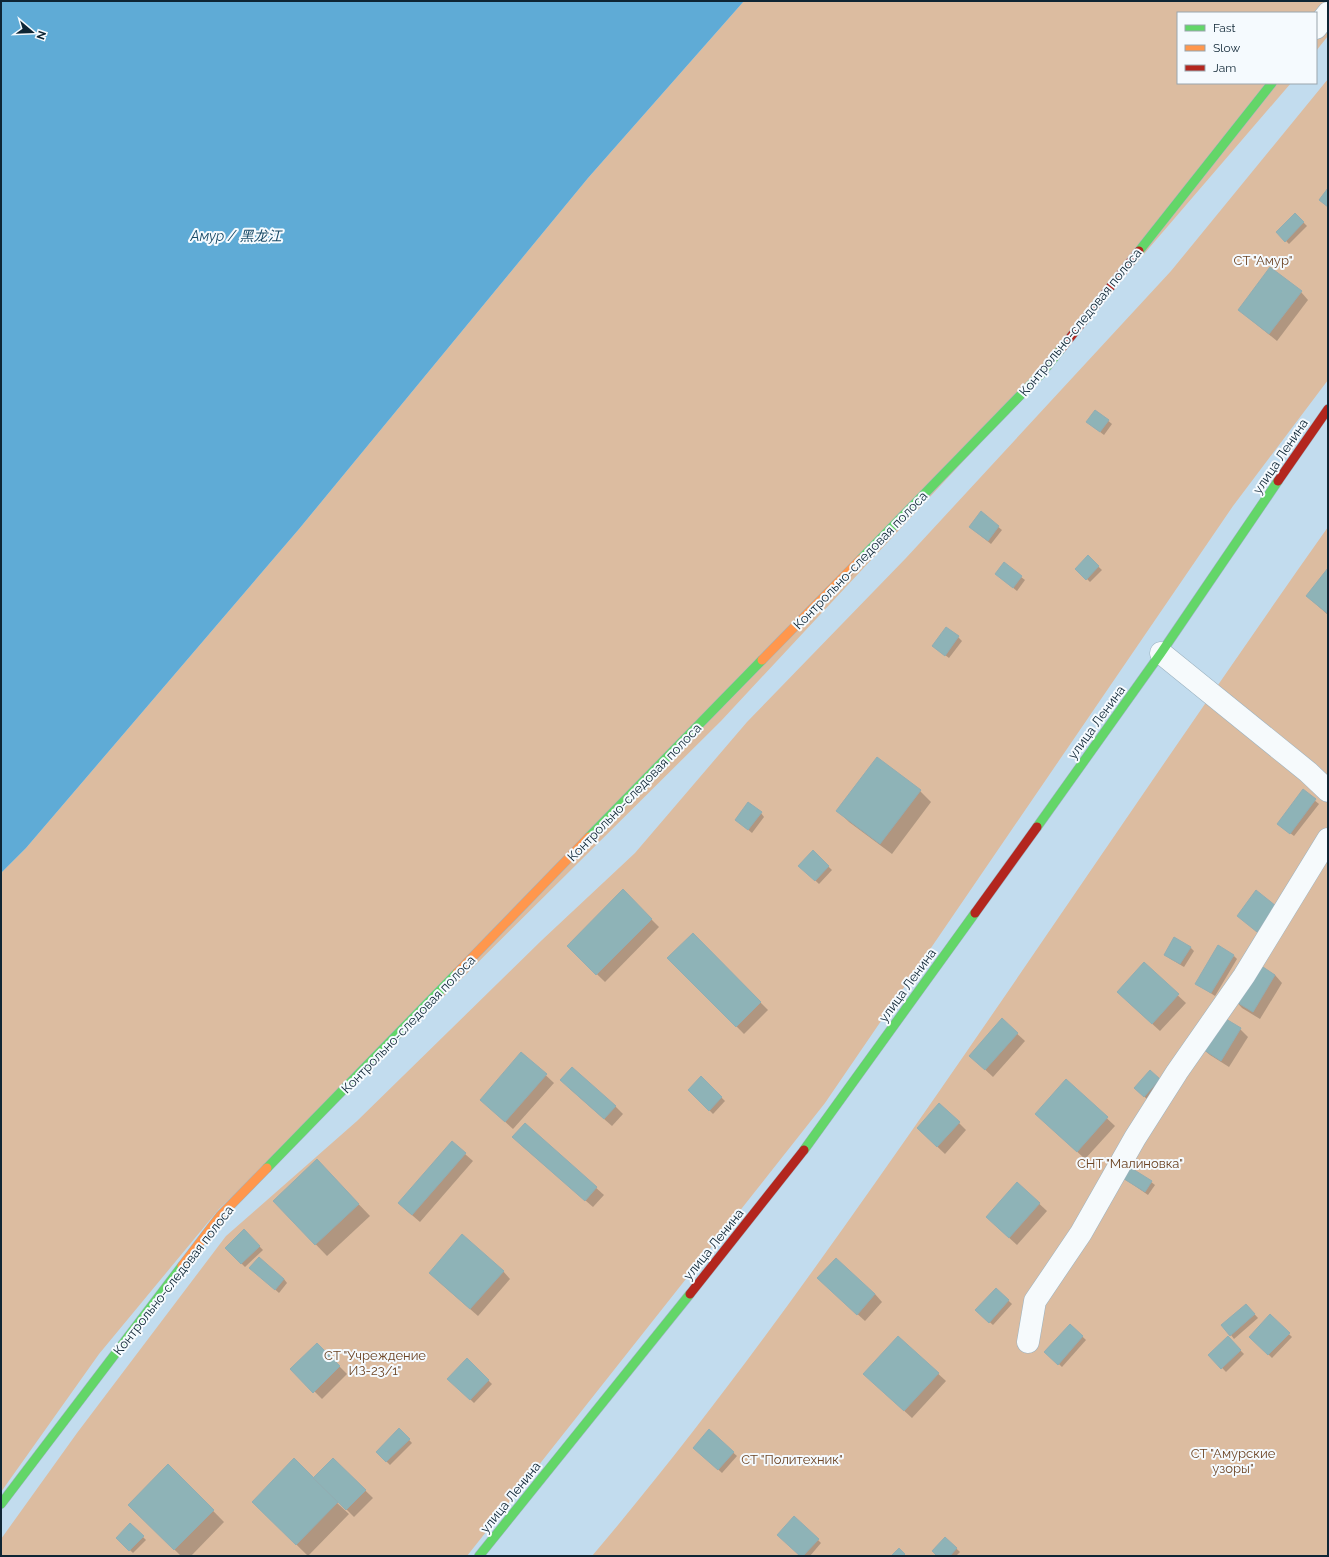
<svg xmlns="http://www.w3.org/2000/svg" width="1329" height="1557" font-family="Raleway,'Noto Sans SC',sans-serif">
  <rect width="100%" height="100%" fill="#c2dcee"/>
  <g fill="#dcbca0">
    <path d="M744,1H1328V36L1316,51V13H1178V83H1291L996,426L721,721L430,1010L219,1209L99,1354L1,1492V873L26,848L299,529L588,178Z"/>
    <path d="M1328,79V380L1233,506L825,1103L467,1556H1V1539L77,1433L226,1236L357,1121L542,940L635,853L747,722L906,558L1171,271Z"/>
    <path d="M1328,527V1556H592C717,1409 828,1251 938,1093C1069,904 1196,714 1328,527Z"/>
  </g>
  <path fill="#5fabd6" d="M1,1H744L588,178L299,529L26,848L1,873Z"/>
  <g fill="#0003">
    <path d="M1295,214L1307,226L1289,244L1277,232Z"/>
    <path d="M1301,292L1308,300L1277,341L1239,310Z"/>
    <path d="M1096,411L1112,424L1104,435L1091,425Z"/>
    <path d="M981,513L1002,530L991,544L970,527Z"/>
    <path d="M1088,557L1102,570L1090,582L1077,569Z"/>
    <path d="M1004,564L1025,580L1017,591L996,574Z"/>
    <path d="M1328,570V615L1307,596Z"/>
    <path d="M958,637L962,641L949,658L937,649Z"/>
    <path d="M920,791L931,802L892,854L849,822L838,811Z"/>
    <path d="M1303,791L1319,804L1294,836L1282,827Z"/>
    <path d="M761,813L764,817L752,833L736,820Z"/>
    <path d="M813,852L832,870L819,884L800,866Z"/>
    <path d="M623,891L659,927L605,982L568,946Z"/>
    <path d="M693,935L768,1010L744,1034L669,958Z"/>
    <path d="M1190,947L1194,951L1184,967L1169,958Z"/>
    <path d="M1234,956L1237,959L1215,996L1197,984Z"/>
    <path d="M1144,964L1186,1003L1160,1031L1126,1000Z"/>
    <path d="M1257,964L1275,975L1282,983L1260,1019L1242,1008L1235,1000Z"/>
    <path d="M1221,1017L1240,1029L1248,1037L1229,1067L1210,1055L1202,1048Z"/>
    <path d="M1002,1020L1025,1041L993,1077L978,1063Z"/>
    <path d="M522,1053L554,1083L513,1129L481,1100Z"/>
    <path d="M1150,1071L1163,1083L1148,1100L1135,1088Z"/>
    <path d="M701,1078L725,1101L713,1114L689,1090Z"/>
    <path d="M1067,1081L1115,1126L1085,1159L1044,1121Z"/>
    <path d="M569,1088L615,1106L623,1114L612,1126Z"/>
    <path d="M959,1123L966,1130L945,1154L926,1136Z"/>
    <path d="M525,1124L604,1195L593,1207L521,1145Z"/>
    <path d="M465,1154L473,1161L420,1222L406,1210Z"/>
    <path d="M328,1172L370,1216L327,1256L274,1201Z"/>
    <path d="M1122,1177L1151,1182L1155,1185L1148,1195Z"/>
    <path d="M1017,1183L1047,1211L1017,1245L994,1224Z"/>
    <path d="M244,1231L263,1250L245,1267L226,1248Z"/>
    <path d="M254,1271L284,1279L287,1283L279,1293Z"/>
    <path d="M503,1271L510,1279L478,1316L437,1280Z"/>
    <path d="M818,1278L875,1294L882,1302L865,1321Z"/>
    <path d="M996,1289L1012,1304L993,1325L976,1310Z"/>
    <path d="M1249,1308L1258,1318L1234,1339L1231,1335Z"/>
    <path d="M1270,1316L1292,1337L1272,1358L1251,1337Z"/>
    <path d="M1070,1325L1086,1340L1062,1367L1046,1352Z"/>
    <path d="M898,1337L946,1381L912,1418L872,1381Z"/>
    <path d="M1228,1338L1244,1354L1226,1372L1210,1355Z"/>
    <path d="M317,1344L347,1374L322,1399L292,1369Z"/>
    <path d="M467,1360L492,1384L474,1403L449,1379Z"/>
    <path d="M399,1429L412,1443L390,1465L377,1452Z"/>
    <path d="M709,1431L737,1456L722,1473L698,1451Z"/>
    <path d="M333,1459L373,1498L354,1517L337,1500L336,1502L349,1514L308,1556L253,1502L313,1479Z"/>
    <path d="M168,1465L224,1522L191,1556H181L129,1505Z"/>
    <path d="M130,1524L146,1540L133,1553L117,1538Z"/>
    <path d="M945,1538L960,1552L956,1556H938Z"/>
    <path d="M818,1540L821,1543L810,1556H801Z"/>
  </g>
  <g fill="#8eb3b7" stroke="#92adb2">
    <path d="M1328,188V207L1319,200Z"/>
    <path d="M1295,213L1304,222L1285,242L1276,232Z"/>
    <path d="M1270,267L1302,291L1269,334L1238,310Z"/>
    <path d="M1095,410L1109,420L1100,432L1086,422Z"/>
    <path d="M981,511L999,526L988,541L969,527Z"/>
    <path d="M1088,555L1099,566L1086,580L1075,569Z"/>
    <path d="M1004,562L1022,576L1013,588L995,574Z"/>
    <path d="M1328,568V614L1306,596Z"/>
    <path d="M946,627L959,636L945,656L932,646Z"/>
    <path d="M877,757L921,790L880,844L836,811Z"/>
    <path d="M1303,789L1316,799L1290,834L1277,824Z"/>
    <path d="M748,802L762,812L748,830L735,820Z"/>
    <path d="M813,850L829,866L815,881L798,866Z"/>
    <path d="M623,889L652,919L596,975L567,946Z"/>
    <path d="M1256,890L1276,906L1257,932L1237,916Z"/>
    <path d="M693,933L761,1002L736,1027L667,958Z"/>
    <path d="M1174,937L1191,947L1180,964L1164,955Z"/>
    <path d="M1218,945L1234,955L1211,993L1195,984Z"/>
    <path d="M1144,962L1179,994L1152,1024L1117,992Z"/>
    <path d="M1257,963L1275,975L1253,1012L1233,1000Z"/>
    <path d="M1221,1016L1241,1028L1221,1061L1201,1048Z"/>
    <path d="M1002,1018L1018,1033L985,1070L969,1056Z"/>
    <path d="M521,1052L547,1074L505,1122L480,1100Z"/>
    <path d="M572,1067L616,1106L604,1119L560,1080Z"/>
    <path d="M1150,1070L1160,1079L1144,1097L1134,1088Z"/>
    <path d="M701,1076L722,1097L709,1111L688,1090Z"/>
    <path d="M1066,1079L1108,1117L1077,1152L1035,1114Z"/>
    <path d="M939,1103L960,1122L937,1147L917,1128Z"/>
    <path d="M525,1123L597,1187L585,1201L512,1137Z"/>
    <path d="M452,1141L466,1153L412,1215L398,1203Z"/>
    <path d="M317,1159L359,1204L315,1245L273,1201Z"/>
    <path d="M1128,1166L1152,1181L1145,1192L1121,1177Z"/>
    <path d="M1017,1182L1040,1203L1009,1238L986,1217Z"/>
    <path d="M244,1229L260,1246L241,1264L225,1248Z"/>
    <path d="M462,1234L504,1271L470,1309L429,1273Z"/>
    <path d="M259,1257L284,1279L275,1290L249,1268Z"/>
    <path d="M836,1258L875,1294L857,1315L817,1278Z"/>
    <path d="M996,1288L1009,1300L989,1323L975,1310Z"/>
    <path d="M1246,1304L1255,1314L1230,1336L1221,1325Z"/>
    <path d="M1270,1314L1290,1333L1268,1355L1249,1337Z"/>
    <path d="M1070,1324L1083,1336L1058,1365L1044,1352Z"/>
    <path d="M898,1336L939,1373L904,1411L863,1374Z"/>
    <path d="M1228,1336L1241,1350L1221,1369L1208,1355Z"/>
    <path d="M317,1343L340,1366L313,1393L290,1369Z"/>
    <path d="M467,1358L489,1380L470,1400L447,1379Z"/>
    <path d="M399,1428L410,1439L386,1462L376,1452Z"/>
    <path d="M709,1429L734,1452L718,1470L693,1448Z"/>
    <path d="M294,1458L338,1502L296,1545L252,1502Z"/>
    <path d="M333,1458L366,1490L346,1510L313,1478Z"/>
    <path d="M168,1464L214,1510L174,1550L128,1505Z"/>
    <path d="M794,1516L819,1539L803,1556H800L777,1535Z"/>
    <path d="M130,1523L144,1536L129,1551L116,1538Z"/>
    <path d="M945,1537L957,1548L950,1556H937L932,1551Z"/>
    <path d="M899,1548L905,1554L903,1556H891Z"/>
  </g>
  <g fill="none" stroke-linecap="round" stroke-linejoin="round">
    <g stroke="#9cb3c1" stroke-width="23">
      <g id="street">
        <path d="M1316,28L1328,13"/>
        <path d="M1161,653L1308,772L1328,791"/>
        <path d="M1028,1342L1035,1301L1081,1233L1135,1138L1177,1072L1244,976L1328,839"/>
      </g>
    </g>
    <g stroke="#9cb3c1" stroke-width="10">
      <g id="fast">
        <path d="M1139,251L1272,83"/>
        <path d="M861,559L1041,374L1061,349"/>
        <path d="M1037,827L1161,653L1278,481"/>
        <path d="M589,837L762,660"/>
        <path d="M804,1150L975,913"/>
        <path d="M267,1168L457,973"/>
        <path d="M1,1504L182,1266"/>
        <path d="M479,1556L690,1294"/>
      </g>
    </g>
    <g stroke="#9cb3c1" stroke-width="10">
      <g id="slow">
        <path d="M762,660L861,559"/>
        <path d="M457,973L589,837"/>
        <path d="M182,1266L220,1216L267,1168"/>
      </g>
    </g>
    <g stroke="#9cb3c1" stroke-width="10">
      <g id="jam">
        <path d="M1061,349L1139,251"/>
        <path d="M1278,481L1328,409"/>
        <path d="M975,913L1037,827"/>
        <path d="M690,1294L804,1150"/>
      </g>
    </g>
    <use href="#street" stroke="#f6fafc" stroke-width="22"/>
    <use href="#fast" stroke="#63d668" stroke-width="9"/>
    <use href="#slow" stroke="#ff974d" stroke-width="9"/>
    <use href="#jam" stroke="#b3261e" stroke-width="9"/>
  </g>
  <g text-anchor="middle" stroke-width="4" stroke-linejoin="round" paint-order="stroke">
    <g font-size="13" fill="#6c4424" stroke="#f5fafe">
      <text x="1263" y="265">СТ "Амур"</text>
      <text x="1130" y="1168">СНТ "Малиновка"</text>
      <text x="375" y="1360">СТ "Учреждение<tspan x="375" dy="15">ИЗ-23/1"</tspan></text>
      <text x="1233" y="1458">СТ "Амурские<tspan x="1233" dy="15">узоры"</tspan></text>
      <text x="792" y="1464">СТ "Политехник"</text>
    </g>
    <g font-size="13" fill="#0e2534" stroke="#f5fafe">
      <text transform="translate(1080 322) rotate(-51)" y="5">Контрольно-следовая полоса</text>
      <text transform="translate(1280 456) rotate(-56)" y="5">улица Ленина</text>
      <text transform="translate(860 560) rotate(-46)" y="5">Контрольно-следовая полоса</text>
      <text transform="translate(1096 722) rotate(-54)" y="5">улица Ленина</text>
      <text transform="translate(634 792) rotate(-46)" y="5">Контрольно-следовая полоса</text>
      <text transform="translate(907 985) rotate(-54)" y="5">улица Ленина</text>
      <text transform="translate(408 1024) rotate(-46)" y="5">Контрольно-следовая полоса</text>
      <text transform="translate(713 1244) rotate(-51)" y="5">улица Ленина</text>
      <text transform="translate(173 1280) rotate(-52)" y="5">Контрольно-следовая полоса</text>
      <text transform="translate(510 1497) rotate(-51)" y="5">улица Ленина</text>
    </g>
    <g font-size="14" font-style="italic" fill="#174966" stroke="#f5fafe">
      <text x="236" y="241">Амур / 黑龙江</text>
    </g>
  </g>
  <rect width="1329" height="1557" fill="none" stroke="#0e2534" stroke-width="4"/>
  <rect x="1177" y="12" width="140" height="72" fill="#f5fafe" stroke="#99a5ad"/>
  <rect x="1185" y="25" width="20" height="6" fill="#63d668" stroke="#99a5ad"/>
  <text x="1213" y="32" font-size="12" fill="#0e2534">Fast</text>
  <rect x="1185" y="45" width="20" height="6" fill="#ff974d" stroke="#99a5ad"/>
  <text x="1213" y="52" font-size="12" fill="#0e2534">Slow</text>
  <rect x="1185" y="65" width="20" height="6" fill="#b3261e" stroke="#99a5ad"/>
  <text x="1213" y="72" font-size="12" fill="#0e2534">Jam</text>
  <g transform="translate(32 32) rotate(109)" stroke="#f5fafe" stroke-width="3" paint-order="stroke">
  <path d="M0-3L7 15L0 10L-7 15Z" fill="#0e2534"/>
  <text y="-6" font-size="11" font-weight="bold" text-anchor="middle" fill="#0e2534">N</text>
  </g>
</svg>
